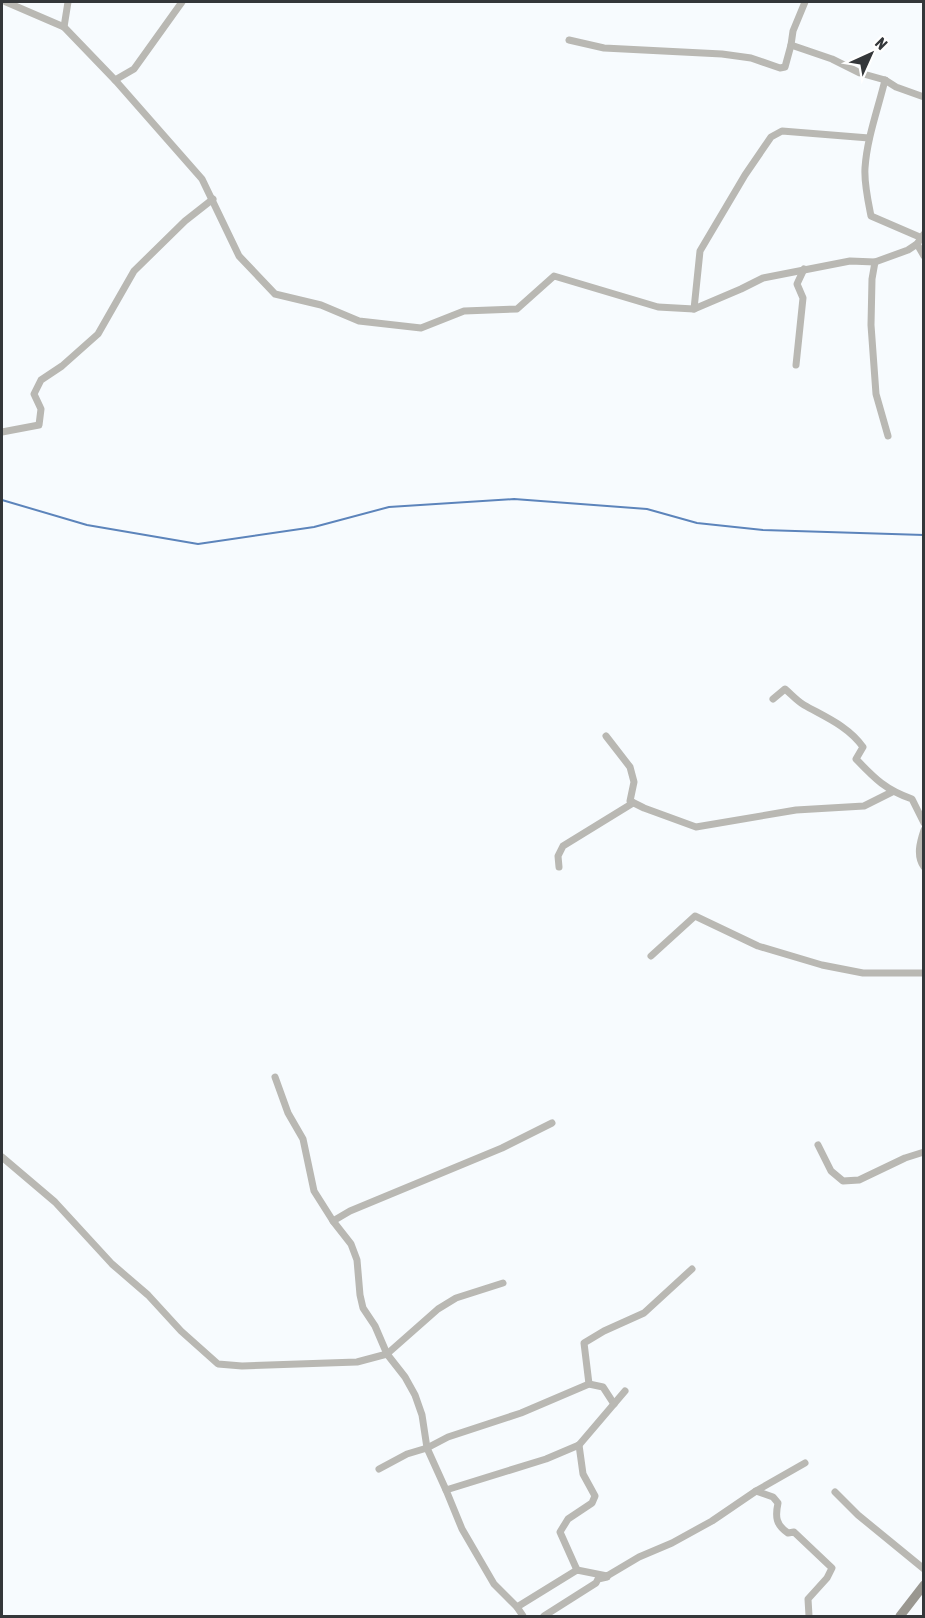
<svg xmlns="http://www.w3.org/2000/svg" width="925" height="1618" font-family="'Asap Condensed',sans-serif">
  <rect width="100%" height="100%" fill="#f7fbfe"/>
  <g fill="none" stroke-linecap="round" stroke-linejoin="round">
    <path stroke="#5c84bb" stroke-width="2" d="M2,500L87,525L198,544L314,527L389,507L514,499L647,509L697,523L763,530L924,535"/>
    <g stroke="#b9b8b3" stroke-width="7">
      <path d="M6,2L64,27L115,80L202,179L239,256L275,294L321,305L359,321L421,328L464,311L517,309L554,276L658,307L694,309L741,289L763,278L850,261L875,262L908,250L917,244L924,234"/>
      <path d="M64,27L68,2"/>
      <path d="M569,40L604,48L722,54L751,58L780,68L785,67L791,45L793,31L805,2"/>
      <path d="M791,45L832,59L860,73L885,80L896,87L924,97"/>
      <path d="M115,80L134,69L182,2"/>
      <path d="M885,80C878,109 867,138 865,168C864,183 868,201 871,216L922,238"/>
      <path d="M917,244L924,256"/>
      <path d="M875,262L872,279L871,325L876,394L888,436"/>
      <path d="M694,309L700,251L745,175L771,137L782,131L869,138"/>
      <path d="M796,365L803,298L797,284L804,269"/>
      <path d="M2,432L39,425L41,409L34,394L41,380L62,366L98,334L134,271L185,221L213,199"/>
      <path d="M773,699L785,689C791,694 797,701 804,705C825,717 848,726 863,747L856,759C875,779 886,790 912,799L924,823"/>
      <path d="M606,736L630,767L634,782L630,801L644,808L696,827L796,810L864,806L892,792"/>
      <path d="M924,830C920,842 916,856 924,867"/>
      <path d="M559,867L558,856L563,846L633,803"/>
      <path d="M651,956L695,916L758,946L822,965L863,973H924"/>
      <path d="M275,1077L288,1113L303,1139L314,1191L333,1221L351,1244L357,1260L360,1295L363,1308L375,1326L387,1354L405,1377L415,1395L422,1415L427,1448L407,1454L379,1469"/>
      <path d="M818,1145L831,1171L843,1181L859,1180L905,1158L924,1152"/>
      <path d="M2,1157L55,1202L112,1264L148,1295L181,1331L218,1364L242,1366L357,1362L387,1354L438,1309L456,1298L503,1283"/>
      <path d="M333,1221L350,1211L502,1148L552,1123"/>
      <path d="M589,1384L584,1343L604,1331L644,1313L692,1269"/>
      <path d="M446,1490L427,1448L448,1437L521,1413L589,1384L603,1387L614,1404"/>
      <path d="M756,1491L773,1497L778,1503C775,1517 776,1525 788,1533L794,1532L832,1568L827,1578L808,1599L809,1616"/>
      <path d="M835,1492L858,1515L924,1569"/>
      <path d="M577,1570L560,1532L568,1519L592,1503L595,1496L583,1474L579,1445"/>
      <path d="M517,1607L577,1570L607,1576L639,1557L672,1543L712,1521L756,1491L805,1463"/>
      <path d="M523,1616L517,1607L494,1584L462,1529L446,1490L546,1459L579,1445L625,1391"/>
      <path d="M544,1616L596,1583L598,1579L607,1577"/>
    </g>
    <path stroke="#999790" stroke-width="9" d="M900,1616L924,1585"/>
  </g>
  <rect width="925" height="1618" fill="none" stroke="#34373a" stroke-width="6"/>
  <g transform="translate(871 54) rotate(45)" stroke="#ffffff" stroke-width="4.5" paint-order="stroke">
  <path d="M0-4.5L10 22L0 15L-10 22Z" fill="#34373a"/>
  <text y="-9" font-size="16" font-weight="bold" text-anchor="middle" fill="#34373a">N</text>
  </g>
</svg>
